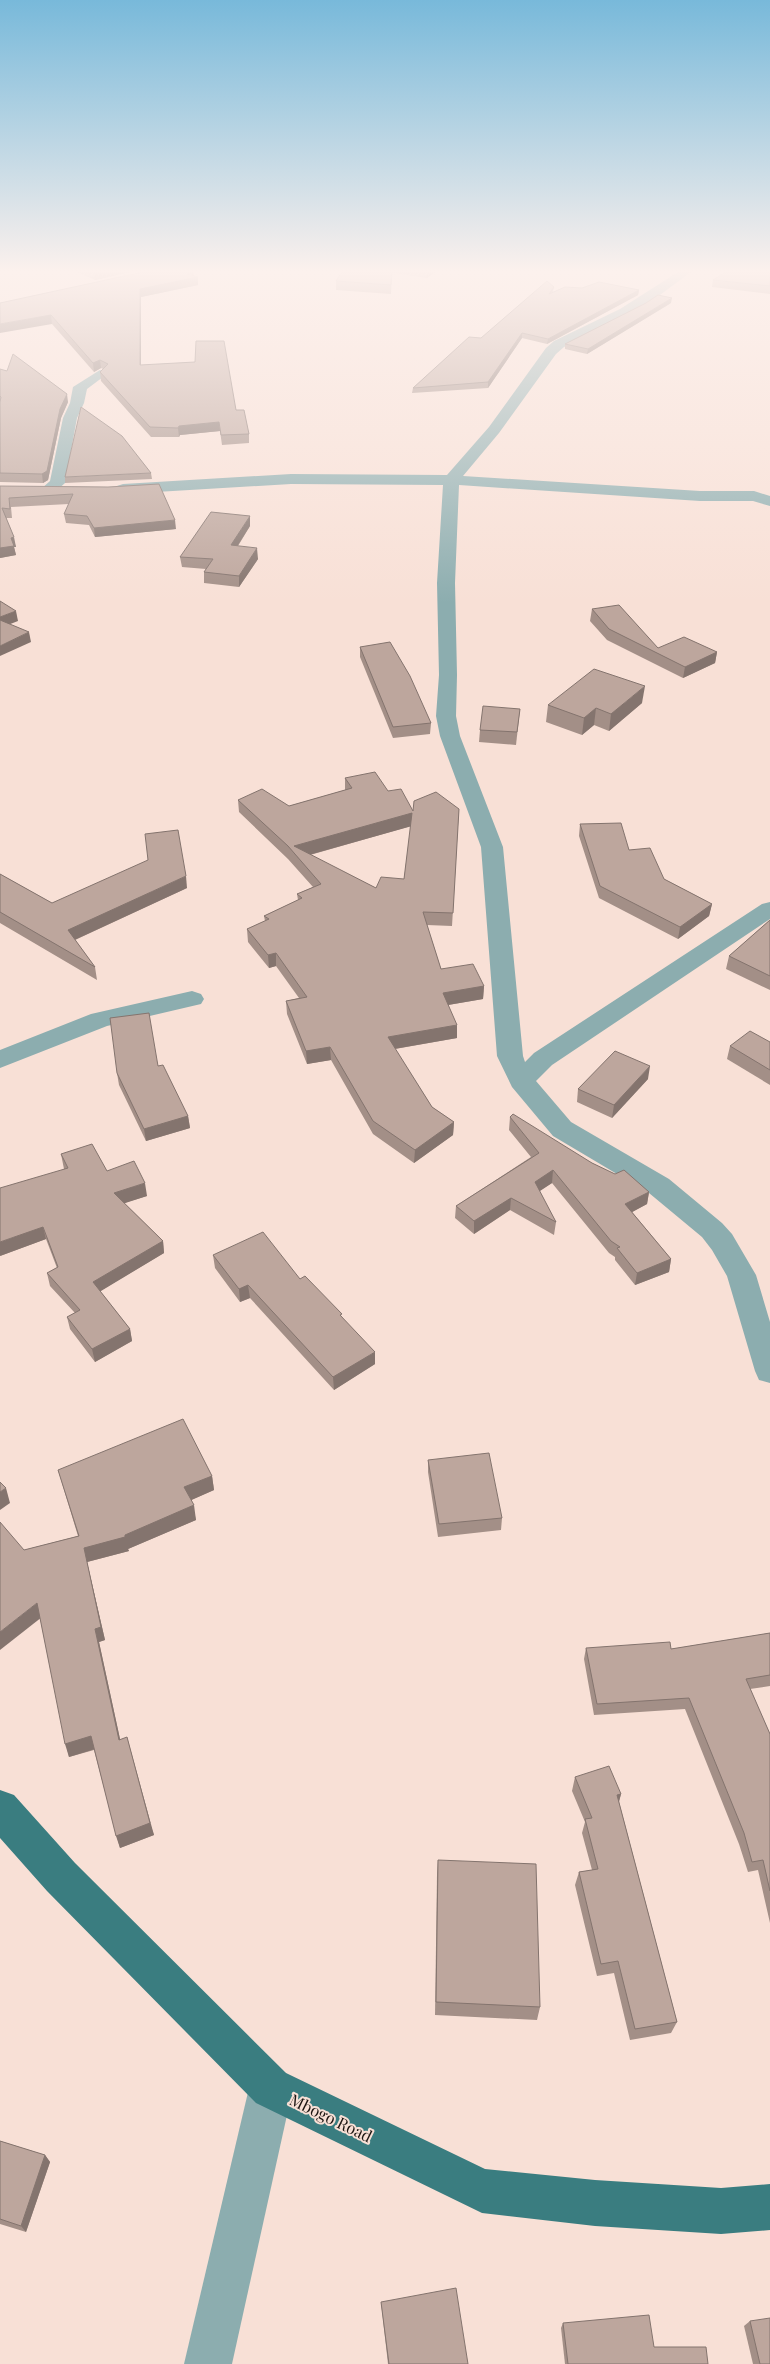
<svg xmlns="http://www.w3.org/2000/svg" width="770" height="2364" font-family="'Playfair Display',serif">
  <rect width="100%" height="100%" fill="#f8e0d6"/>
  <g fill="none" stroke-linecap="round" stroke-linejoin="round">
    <g fill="#8cadaf" fill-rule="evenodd">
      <path d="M678,272H691L645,306L564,347L556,354L499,433L463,476L700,491H754L770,496V506L753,501H700L459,485L455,583L457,675L456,716L460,736L503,847L523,1056L525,1062L534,1053L762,904L770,902V919L552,1065L536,1081L571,1122L669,1179L722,1223L732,1234L756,1275L770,1322V1383L759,1380L755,1371L727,1276L712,1250L702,1237L649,1193L553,1136L512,1087L497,1056L481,847L440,736L436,716L439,675L437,583L443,485L291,484L123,494L117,492L115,489L117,486L123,484L291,474L447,475L489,427L546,348L554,341L620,309Z"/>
      <path d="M100,370L107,374L87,389L84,403L77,418L65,483L54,493H42L40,490L50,481L63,418L70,403L73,387Z"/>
      <path d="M192,991L201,994L204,999L201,1004L107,1026L0,1068V1050L91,1014Z"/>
      <path d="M271,2066L286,2073L293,2088L232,2364H184L249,2088L256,2073Z"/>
    </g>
    <path fill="#3a7d80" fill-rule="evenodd" d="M0,1790L14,1795L75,1863L286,2073L485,2169L595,2180L721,2188L770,2184V2230L721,2234L595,2226L482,2213L256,2103L47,1891L0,1838Z"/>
  </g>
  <g fill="#a38f87" fill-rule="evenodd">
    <path d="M77,272H130L95,280Z"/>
    <path d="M193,272L194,276L198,277V285L141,297V365L236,410L249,434V443L222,445L220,431L180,435L179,437H151L101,381L100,372L103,369L101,368L94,372L52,324L0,303Z"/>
    <path d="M342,272H392L391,294L336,290V281Z"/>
    <path d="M394,272H435L427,278L394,273Z"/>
    <path d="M770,272V294L712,287L713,280Z"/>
    <path d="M554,287L553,292L582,288L639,290L638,295L547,344L522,338L488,388L412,393L413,388Z"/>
    <path d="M671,303L587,354L565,349V344Z"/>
    <path d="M0,369L68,402L61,418L48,480L43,483L0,482Z"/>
    <path d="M151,473L152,479L65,483V477Z"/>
    <path d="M0,486L108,487L176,529L95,537L89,525L66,523L64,514L69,504L11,507L12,518H6L16,547H14L16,555L0,558Z"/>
    <path d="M250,526L238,546L258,559L239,587L204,583V572L206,569L182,567L180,557Z"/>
    <path d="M592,609L658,648L717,652L715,663L683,678L607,640L590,621Z"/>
    <path d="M360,647L431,723L430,734L393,738L360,657Z"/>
    <path d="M642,703L609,731L594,725L582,735L546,722L548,705Z"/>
    <path d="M520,709L516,745L479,742L480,730Z"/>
    <path d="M345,778L388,791L413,811L459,809L452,926L427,925L441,969L484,986L483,999L448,1005L457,1038L395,1049L432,1107L454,1122L453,1135L414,1163L373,1134L331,1060L307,1064L287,1014L286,1001L299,998L276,966L269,968L248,942L247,929L265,921L264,916L298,900L297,894L313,887L288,859L239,812L238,800L289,806L345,790ZM411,826L404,879L376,888L310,855Z"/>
    <path d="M580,824L629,850L664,879L712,904L709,916L678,939L599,898L579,836Z"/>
    <path d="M0,874L52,903L187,888L75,940L95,967L97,980L0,923Z"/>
    <path d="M770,920V990L726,969L729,956Z"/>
    <path d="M770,1042V1085L727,1059L730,1046Z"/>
    <path d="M158,1066L188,1116L190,1128L146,1141L119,1085L117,1073Z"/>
    <path d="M648,1079L612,1118L577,1102L578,1089Z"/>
    <path d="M510,1117L592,1163L649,1192L647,1204L632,1212L671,1259L669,1272L635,1285L615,1260V1257L609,1253L552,1183L539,1191L556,1222L554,1235L510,1210L474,1234L455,1218L456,1206L531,1157L509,1130Z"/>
    <path d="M61,1154L107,1171L147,1196L124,1203L163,1241L164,1253L100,1291L130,1329L132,1341L95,1362L70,1329L67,1317L75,1313L50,1286L47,1273L57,1268L46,1239L0,1256L64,1169Z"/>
    <path d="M213,1255L300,1279L342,1317L375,1364L334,1390L250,1298L240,1302L215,1268Z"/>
    <path d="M428,1460L502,1518L501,1530L438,1537L428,1472Z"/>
    <path d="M58,1470L212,1476L214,1490L191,1500L196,1520L128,1549L129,1551L87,1562L105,1640L99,1642L120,1739L154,1835L120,1848L94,1750L69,1757L40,1618L24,1550L78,1536Z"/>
    <path d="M770,1633V1686L750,1689L770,1734V1923L758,1870L748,1872L739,1844L685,1709L594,1715L584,1659L586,1648L671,1649Z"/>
    <path d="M575,1777L621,1794L619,1802L677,2022L671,2033L630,2040L614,1973L597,1976L575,1885L579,1872L592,1870L582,1833L585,1822L572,1791Z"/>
    <path d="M438,1860L540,2007L537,2020L435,2015L437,1874Z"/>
    <path d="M0,2141L45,2155L50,2162L26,2232L0,2224Z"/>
    <path d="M381,2302L468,2364H388Z"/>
    <path d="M750,2321L770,2364H753L744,2326Z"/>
    <path d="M563,2323L654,2347L708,2364H565L561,2328Z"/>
  </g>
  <g fill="#84746e">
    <path d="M94,272H130L95,280Z"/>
    <path d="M193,272L194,278L198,277V285L141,297V374L140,365V289Z"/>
    <path d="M427,272H435L427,278Z"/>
    <path d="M639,290L638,295L547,344L548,339Z"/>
    <path d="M672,298L671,303L587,354L588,349Z"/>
    <path d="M51,315L52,324L0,333V324Z"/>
    <path d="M522,333V338L488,388V382Z"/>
    <path d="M100,360L101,368L94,372L93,363Z"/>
    <path d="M67,394L68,402L61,418L48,480L43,483L42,474L60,409Z"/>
    <path d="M219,422L220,431L180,435L179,437L178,428L179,426Z"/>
    <path d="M250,516V526L231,556V545Z"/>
    <path d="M175,520L176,529L95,537L94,528Z"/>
    <path d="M14,537L16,547H14L16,555L0,558V548L11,538Z"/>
    <path d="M257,548L258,559L239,587V576Z"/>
    <path d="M16,611L18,621L0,628V617Z"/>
    <path d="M29,632L31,642L0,656V646Z"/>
    <path d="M717,652L715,663L683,678L685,667Z"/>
    <path d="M645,686L642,703L609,731L611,714Z"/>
    <path d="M596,708L594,725L582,735L584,718Z"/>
    <path d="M412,813V826L298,858L294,846Z"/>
    <path d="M186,876L187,888L70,942L68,930Z"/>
    <path d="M712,904L709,916L678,939L680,927Z"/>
    <path d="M276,953V966L269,968L268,955Z"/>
    <path d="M484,986L483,999L442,1006L443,993Z"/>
    <path d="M457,1025V1038L388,1050V1037Z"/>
    <path d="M330,1047L331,1060L307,1064L306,1051Z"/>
    <path d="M650,1066L648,1079L612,1118L614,1105Z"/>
    <path d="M188,1116L190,1128L146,1141L144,1129Z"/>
    <path d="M454,1122L453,1135L414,1163L415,1150Z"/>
    <path d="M553,1170L552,1183L534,1195L535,1182Z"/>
    <path d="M145,1183L147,1196L116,1206L114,1193Z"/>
    <path d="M649,1192L647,1204L623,1217L625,1204Z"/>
    <path d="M511,1198L510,1210L474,1234V1221Z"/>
    <path d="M43,1227L46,1239L0,1256V1242Z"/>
    <path d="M163,1241L164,1253L96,1294L93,1282Z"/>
    <path d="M671,1259L669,1272L635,1285L637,1273Z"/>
    <path d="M248,1285L250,1298L240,1302L239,1289Z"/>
    <path d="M130,1329L132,1341L95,1362L92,1349Z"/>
    <path d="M375,1352V1364L334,1390L333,1377Z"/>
    <path d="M212,1476L214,1490L187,1502L184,1487Z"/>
    <path d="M6,1488L10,1503L0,1510V1492Z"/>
    <path d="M194,1505L196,1520L128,1549L129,1551L87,1562L105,1640L99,1642L123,1753L119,1740L95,1629L84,1548L125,1535Z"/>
    <path d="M37,1603L42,1617L0,1650V1632Z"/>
    <path d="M91,1736L95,1749L69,1757L65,1744Z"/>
    <path d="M127,1737L154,1835L120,1848L116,1836Z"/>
    <path d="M621,1794L617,1808V1795Z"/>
    <path d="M45,2155L50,2162L26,2232L21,2226Z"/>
  </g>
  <g fill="#bda69d" stroke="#84746e" fill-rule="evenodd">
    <path d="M143,272H193L187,274L198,277L140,289V365L195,362L196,341H224L236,410H244L249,434L221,435L219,422L179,426L178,428L150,427L100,372L108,364L100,360L93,363L51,315L0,324V303Z"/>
    <path d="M342,272H392L391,285L336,281Z"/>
    <path d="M726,272H770V286L713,280Z"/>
    <path d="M547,281L554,287L549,294L565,287L582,288L599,282L639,290L548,339L522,333L488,382L413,388L469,337L481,338Z"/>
    <path d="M658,295L672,298L588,349L565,344L646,303Z"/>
    <path d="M13,354L67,394L60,409L47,471L42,474L0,473V402L1,397L0,396V369L7,371Z"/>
    <path d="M81,407L122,436L151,473L65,477Z"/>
    <path d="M159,484L175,520L94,528L87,516L64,514L73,494L9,498L10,509L2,508L14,537L11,538L14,546L0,548V486L108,487Z"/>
    <path d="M211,512L250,516L231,545L257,548L239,576L204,572L213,559L180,557Z"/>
    <path d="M0,601L16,611L0,617Z"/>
    <path d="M619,605L658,648L684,637L717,652L685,667L609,629L592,609Z"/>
    <path d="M0,620L29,632L0,646Z"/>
    <path d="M390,642L410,676L431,723L393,727L360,647Z"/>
    <path d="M594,669L645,686L611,714L596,708L584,718L548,705Z"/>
    <path d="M483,706L520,709L517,732L480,730Z"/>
    <path d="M375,772L388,791L401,789L413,811L414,801L436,792L459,809L453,913L423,912L441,969L473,964L484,986L443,993L457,1025L388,1037L432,1107L454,1122L415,1150L373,1121L330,1047L306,1051L286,1001L307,997L276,953L268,955L247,929L269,919L264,916L302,898L297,894L321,884L288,846L238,800L262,789L289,806L352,788L345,778ZM412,813L404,879L381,877L376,888L294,846Z"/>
    <path d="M621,823L629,850L650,848L664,879L712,904L680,927L600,886L580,824Z"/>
    <path d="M178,830L186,876L68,930L95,967L0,912V874L52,903L148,860L145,834Z"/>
    <path d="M770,920V976L729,956Z"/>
    <path d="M149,1013L158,1066L163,1065L188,1116L144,1129L117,1073L110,1018Z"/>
    <path d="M750,1031L770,1042V1070L730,1046Z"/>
    <path d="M615,1051L650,1066L614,1105L578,1089Z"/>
    <path d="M513,1114L592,1163L615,1174L624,1170L649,1192L625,1204L671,1259L637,1273L617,1248L620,1247L611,1241L553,1170L535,1182L556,1222L511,1198L474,1221L456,1206L539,1153L510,1117Z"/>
    <path d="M92,1144L107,1171L134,1161L145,1183L114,1193L163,1241L93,1282L130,1329L92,1349L67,1317L80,1310L47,1273L58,1267L43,1227L0,1242V1188L68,1168L61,1154Z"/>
    <path d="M263,1232L300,1279L305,1276L342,1314L340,1315L375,1352L333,1377L248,1285L239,1289L213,1255Z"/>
    <path d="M183,1419L212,1476L184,1487L194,1505L125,1535V1537L84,1548L101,1627L95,1629L119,1740L127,1737L150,1823L116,1836L91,1736L65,1744L37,1603L0,1632V1522L24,1550L79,1536L58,1470Z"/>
    <path d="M489,1453L502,1518L439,1524L428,1460Z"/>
    <path d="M0,1482L6,1488L0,1492Z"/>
    <path d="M770,1633V1675L746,1679L770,1734V1891L763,1860L752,1862L744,1833L689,1698L597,1704L586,1648L670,1642L671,1649Z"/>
    <path d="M609,1766L621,1794L617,1795L677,2022L635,2029L618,1961L601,1964L579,1872L598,1869L585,1819L592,1818L575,1777Z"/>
    <path d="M438,1860L536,1864L540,2007L436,2002Z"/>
    <path d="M0,2141L45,2155L21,2226L0,2219Z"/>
    <path d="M456,2288L468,2364H389L381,2302Z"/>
    <path d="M649,2315L654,2347H706L708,2364H568L563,2323Z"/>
    <path d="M770,2318V2364H760L750,2321Z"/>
  </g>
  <linearGradient id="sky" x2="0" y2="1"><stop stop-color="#78b9da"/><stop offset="0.45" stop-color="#fcf1ed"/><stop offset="1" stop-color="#fcf1ed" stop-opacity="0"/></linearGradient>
  <rect width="770" height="603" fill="url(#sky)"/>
  <g text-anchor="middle" stroke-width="4" stroke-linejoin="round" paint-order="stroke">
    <g font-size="16" fill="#1d1512" stroke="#f8e0d6">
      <text transform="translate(331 2118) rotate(26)" y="6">Mbogo Road</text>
    </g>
  </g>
</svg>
